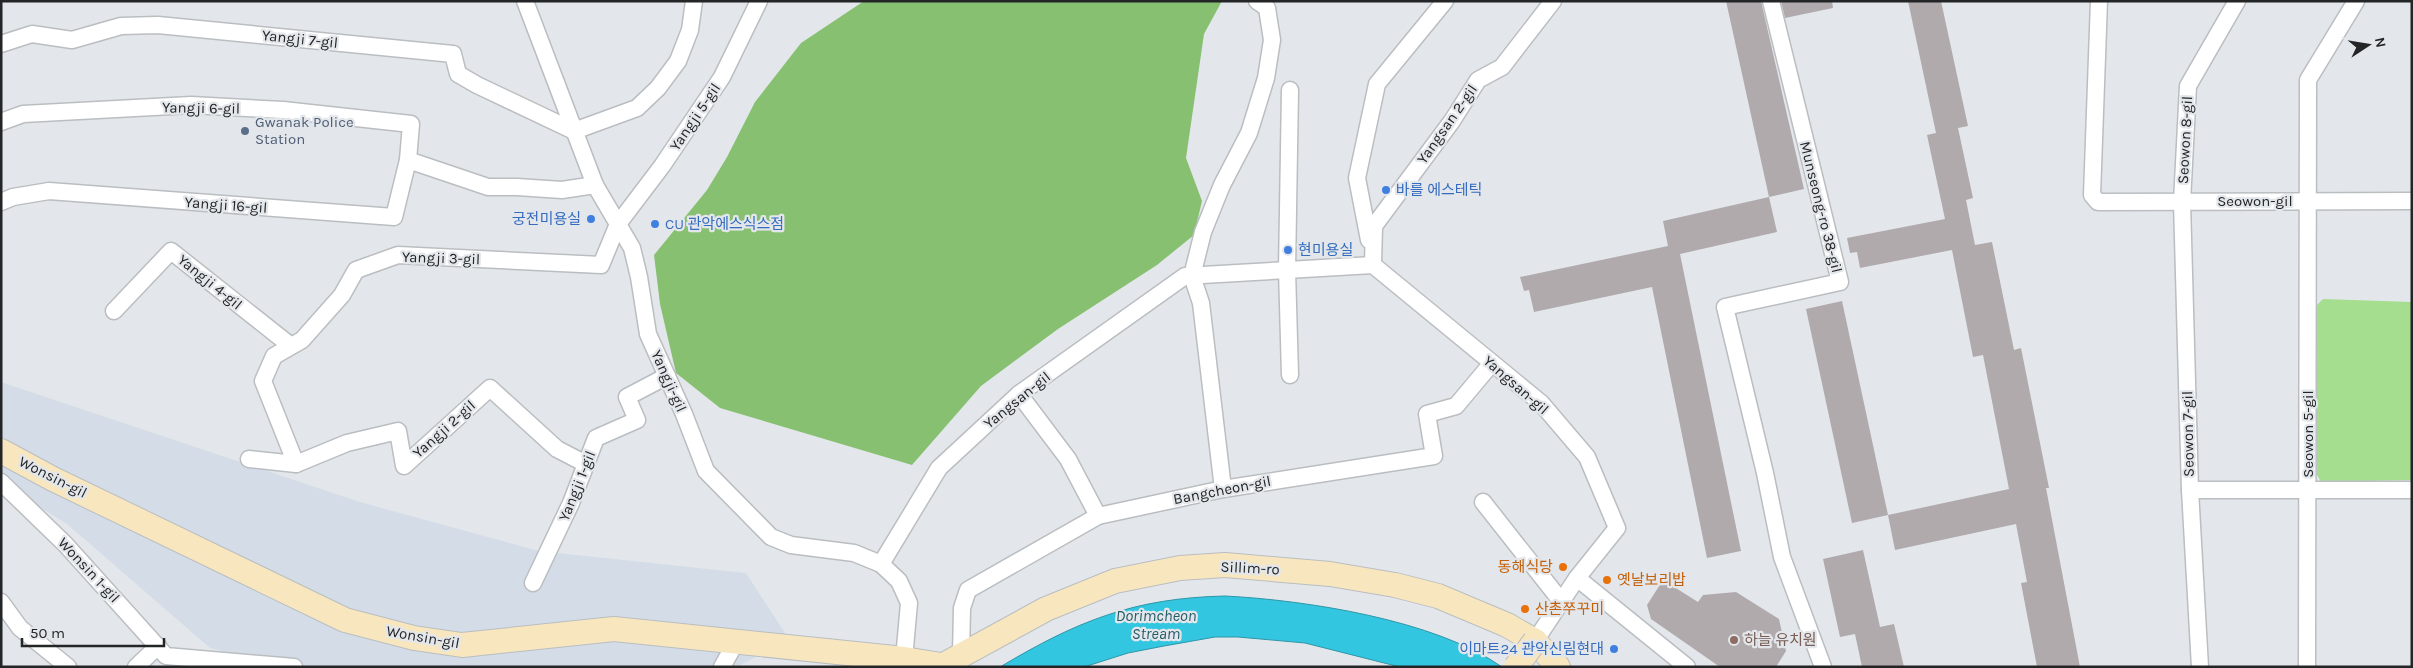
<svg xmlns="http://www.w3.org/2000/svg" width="2413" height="668" font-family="Karla,'Noto Sans KR',sans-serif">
  <rect width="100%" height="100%" fill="#e3e7eb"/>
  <path fill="#d4dde7" d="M1,382L360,502L539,551L746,573L789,639L737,667H284L210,648L67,524L1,483Z"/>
  <path fill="#a6de90" d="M2323,299L2412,302V480L2321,482L2317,475V305Z"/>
  <path fill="#88c071" d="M864,1H1222L1204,34L1186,158L1202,201L1194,235L1157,265L1058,329L981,386L912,465L720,408L676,373L660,304L654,255L707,190L727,157L755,102L801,43Z"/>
  <path fill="#32c6e0" stroke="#2e96a8" d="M1225,596C1305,600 1436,620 1502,667H1400L1305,643L1238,637H1215L1164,646L1128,653L1084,667H1000C1077,621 1134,598 1225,596Z"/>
  <g fill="#b0aaac">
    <path d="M1726,1H1761L1804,189L1769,197L1777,232L1680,254L1741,551L1707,558L1652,287L1534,312L1529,290L1524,291L1520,277L1668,246L1663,221L1769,197Z"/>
    <path d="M1781,1H1832L1833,8L1785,18Z"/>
    <path d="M1908,1H1941L1968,126L1958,128L1973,198L1966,200L1975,245L1992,242L2014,350L2021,348L2049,488H2046L2080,667H2037L2021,583L2027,582L2016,524L1895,550L1888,515L2009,489L1983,355L1973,357L1952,250L1860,268L1857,252L1850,253L1847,238L1945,219L1927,135L1936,133Z"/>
    <path d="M1842,301L1888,515L1852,523L1806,309Z"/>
    <path d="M1863,550L1880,627L1894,624L1904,667H1862L1855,634L1840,637L1823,559Z"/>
    <path d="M1663,580L1698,602L1703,595L1736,592L1779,619L1786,651L1776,667H1720L1651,619L1647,605Z"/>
  </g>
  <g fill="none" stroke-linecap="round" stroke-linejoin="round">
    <g stroke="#babec1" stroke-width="19">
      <g id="street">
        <path d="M525,1L595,185L632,248L639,277L648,334L684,414L706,471L771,537L791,545L854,553L881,564L899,581L909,603L904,659"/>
        <path d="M1771,1L1840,282L1725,307L1765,473L1782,557L1823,667"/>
        <path d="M2099,1L2092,195L2098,202L2412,201"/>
        <path d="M1,44L32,34L72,40L121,26L158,25L453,54L458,74L477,85L574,131L637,108L658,88L678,61L690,30L694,1"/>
        <path d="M1,122L23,114L191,105L283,110L411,124L408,160L488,187H517L562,190L595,185"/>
        <path d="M1,202L13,197L49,191L394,217L408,160"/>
        <path d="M1369,240L1357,178L1377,84L1445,1"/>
        <path d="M1373,265L1374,226L1452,121L1478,80L1502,67L1553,1"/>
        <path d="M114,311L171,251L291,346"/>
        <path d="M1290,375L1287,270L1290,90"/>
        <path d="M1019,394L1068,459L1098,516"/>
        <path d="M249,459L296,464L347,443L398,431L404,466L490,388L557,449L586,464"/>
        <path d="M296,464L263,381L274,356L302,340L342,295L356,270L398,255L601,265L618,224L662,166L722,77L759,1"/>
        <path d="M1,482L66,545L166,656L294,667"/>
        <path d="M1223,489L1201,303L1192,276L1203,232L1222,185L1249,133L1266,78L1272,40L1267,8L1257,1"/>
        <path d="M2190,490H2412"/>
        <path d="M1483,502L1561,601"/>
        <path d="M881,564L939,468L1019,394L1185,276L1373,265L1541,403L1587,457L1617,528L1577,578L1535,641"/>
        <path d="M1577,578L1687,667"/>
        <path d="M533,583L571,503L596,438L637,420L627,397L667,376"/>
        <path d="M1,602L20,628L68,667"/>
        <path d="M961,655L962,608L968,590L1098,516L1223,489L1434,456L1427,414L1456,406L1492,363"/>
        <path d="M136,667L158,646"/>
        <path d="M722,667L736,642"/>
        <path d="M2200,667L2190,490L2182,202L2188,86L2237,1"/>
        <path d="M2307,667L2308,80L2356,1"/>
      </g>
    </g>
    <g stroke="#babec1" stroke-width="26">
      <g id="secondary">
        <path d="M1,451L53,479L345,620L414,638L462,645L614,629L904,659L941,665"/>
        <path d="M940,667L1046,609L1115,581L1180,568L1225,565L1330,574L1395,585L1438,596L1507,625L1535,641L1558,667"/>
      </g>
    </g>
    <use href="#street" stroke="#fff" stroke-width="16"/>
    <use href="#secondary" stroke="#f8e6be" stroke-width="24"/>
    <g stroke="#babec1" stroke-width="26" stroke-linecap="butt">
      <path id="secondary-bridge" d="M1516,667L1535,641"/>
    </g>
    <use href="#secondary-bridge" stroke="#f8e6be" stroke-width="24"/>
  </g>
  <circle fill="#5c6f8a" stroke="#e3e7eb" stroke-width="2" cx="245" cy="131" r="5"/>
  <g fill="#3f7fe0" stroke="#e3e7eb" stroke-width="2">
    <circle cx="1386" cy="190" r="5"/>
    <circle cx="591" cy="219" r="5"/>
    <circle cx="655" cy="224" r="5"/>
    <circle cx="1288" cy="250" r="5"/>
    <circle cx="1614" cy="649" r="5"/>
  </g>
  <g fill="#e8710a" stroke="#e3e7eb" stroke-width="2">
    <circle cx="1563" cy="567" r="5"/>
    <circle cx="1607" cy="580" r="5"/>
    <circle cx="1525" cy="609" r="5"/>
  </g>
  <circle fill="#8d6e63" stroke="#e3e7eb" stroke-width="2" cx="1734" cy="640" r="5"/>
  <g text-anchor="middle" stroke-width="4.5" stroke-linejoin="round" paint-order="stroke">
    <g font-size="15" fill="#232526" stroke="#e3e7eb">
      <text transform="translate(300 39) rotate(6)" y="5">Yangji 7-gil</text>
      <text transform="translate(201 108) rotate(1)" y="5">Yangji 6-gil</text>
      <text transform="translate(695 117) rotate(-56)" y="5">Yangji 5-gil</text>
      <text transform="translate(1447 124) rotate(-55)" y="5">Yangsan 2-gil</text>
      <text transform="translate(2185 140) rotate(-87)" y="5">Seowon 8-gil</text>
      <text x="2255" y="206">Seowon-gil</text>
      <text transform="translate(226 205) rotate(4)" y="5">Yangji 16-gil</text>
      <text transform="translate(1821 207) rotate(76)" y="5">Munseong-ro 38-gil</text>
      <text transform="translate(441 258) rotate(2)" y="5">Yangji 3-gil</text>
      <text transform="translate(210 282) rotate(39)" y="5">Yangji 4-gil</text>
      <text transform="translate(669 381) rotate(66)" y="5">Yangji-gil</text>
      <text transform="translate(1516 385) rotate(41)" y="5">Yangsan-gil</text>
      <text transform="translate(1017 400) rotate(-39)" y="5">Yangsan-gil</text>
      <text transform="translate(444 429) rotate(-42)" y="5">Yangji 2-gil</text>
      <text transform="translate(2188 434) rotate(-91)" y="5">Seowon 7-gil</text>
      <text transform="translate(2308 434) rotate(-90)" y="5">Seowon 5-gil</text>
      <text transform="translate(53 477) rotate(27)" y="5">Wonsin-gil</text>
      <text transform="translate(577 486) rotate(-68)" y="5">Yangji 1-gil</text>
      <text transform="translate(1222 490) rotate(-11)" y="5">Bangcheon-gil</text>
      <text transform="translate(1250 568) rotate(3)" y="5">Sillim-ro</text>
      <text transform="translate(89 570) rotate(47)" y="5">Wonsin 1-gil</text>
      <text transform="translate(423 637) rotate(10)" y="5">Wonsin-gil</text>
    </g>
    <g font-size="15" fill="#4e5e75" stroke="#e3e7eb" text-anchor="start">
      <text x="255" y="127">Gwanak Police<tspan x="255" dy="17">Station</tspan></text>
    </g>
    <g font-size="15" fill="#366cbe" stroke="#e3e7eb" text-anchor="start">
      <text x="1396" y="195">바를 에스테틱</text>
      <text x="581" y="224" text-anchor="end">궁전미용실</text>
      <text x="665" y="229">CU 관악에스식스점</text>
      <text x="1298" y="255">현미용실</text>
      <text x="1604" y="654" text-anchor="end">이마트24 관악신림현대</text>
    </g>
    <g font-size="15" fill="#c56008" stroke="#e3e7eb" text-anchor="start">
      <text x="1553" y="572" text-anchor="end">동해식당</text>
      <text x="1617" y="585">옛날보리밥</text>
      <text x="1535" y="614">산촌쭈꾸미</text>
    </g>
    <g font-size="15" fill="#785e54" stroke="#e3e7eb" text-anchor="start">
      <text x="1744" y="645">하늘 유치원</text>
    </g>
    <g font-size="16" font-style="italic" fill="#225b66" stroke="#e3e7eb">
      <text x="1156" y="621">Dorimcheon<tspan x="1156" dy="18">Stream</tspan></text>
    </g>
  </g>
  <rect width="2413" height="668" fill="none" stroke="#232526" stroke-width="5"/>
  <g transform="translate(2368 45) rotate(78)" stroke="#e3e7eb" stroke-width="4" paint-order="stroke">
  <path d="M0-4L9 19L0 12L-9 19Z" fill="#232526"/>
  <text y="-8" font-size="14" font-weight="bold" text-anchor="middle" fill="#232526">N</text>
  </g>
  <path d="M22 638v8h142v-8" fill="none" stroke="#232526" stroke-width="2.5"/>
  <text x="30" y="638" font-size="15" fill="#232526" stroke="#e3e7eb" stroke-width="4" paint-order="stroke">50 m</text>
</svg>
